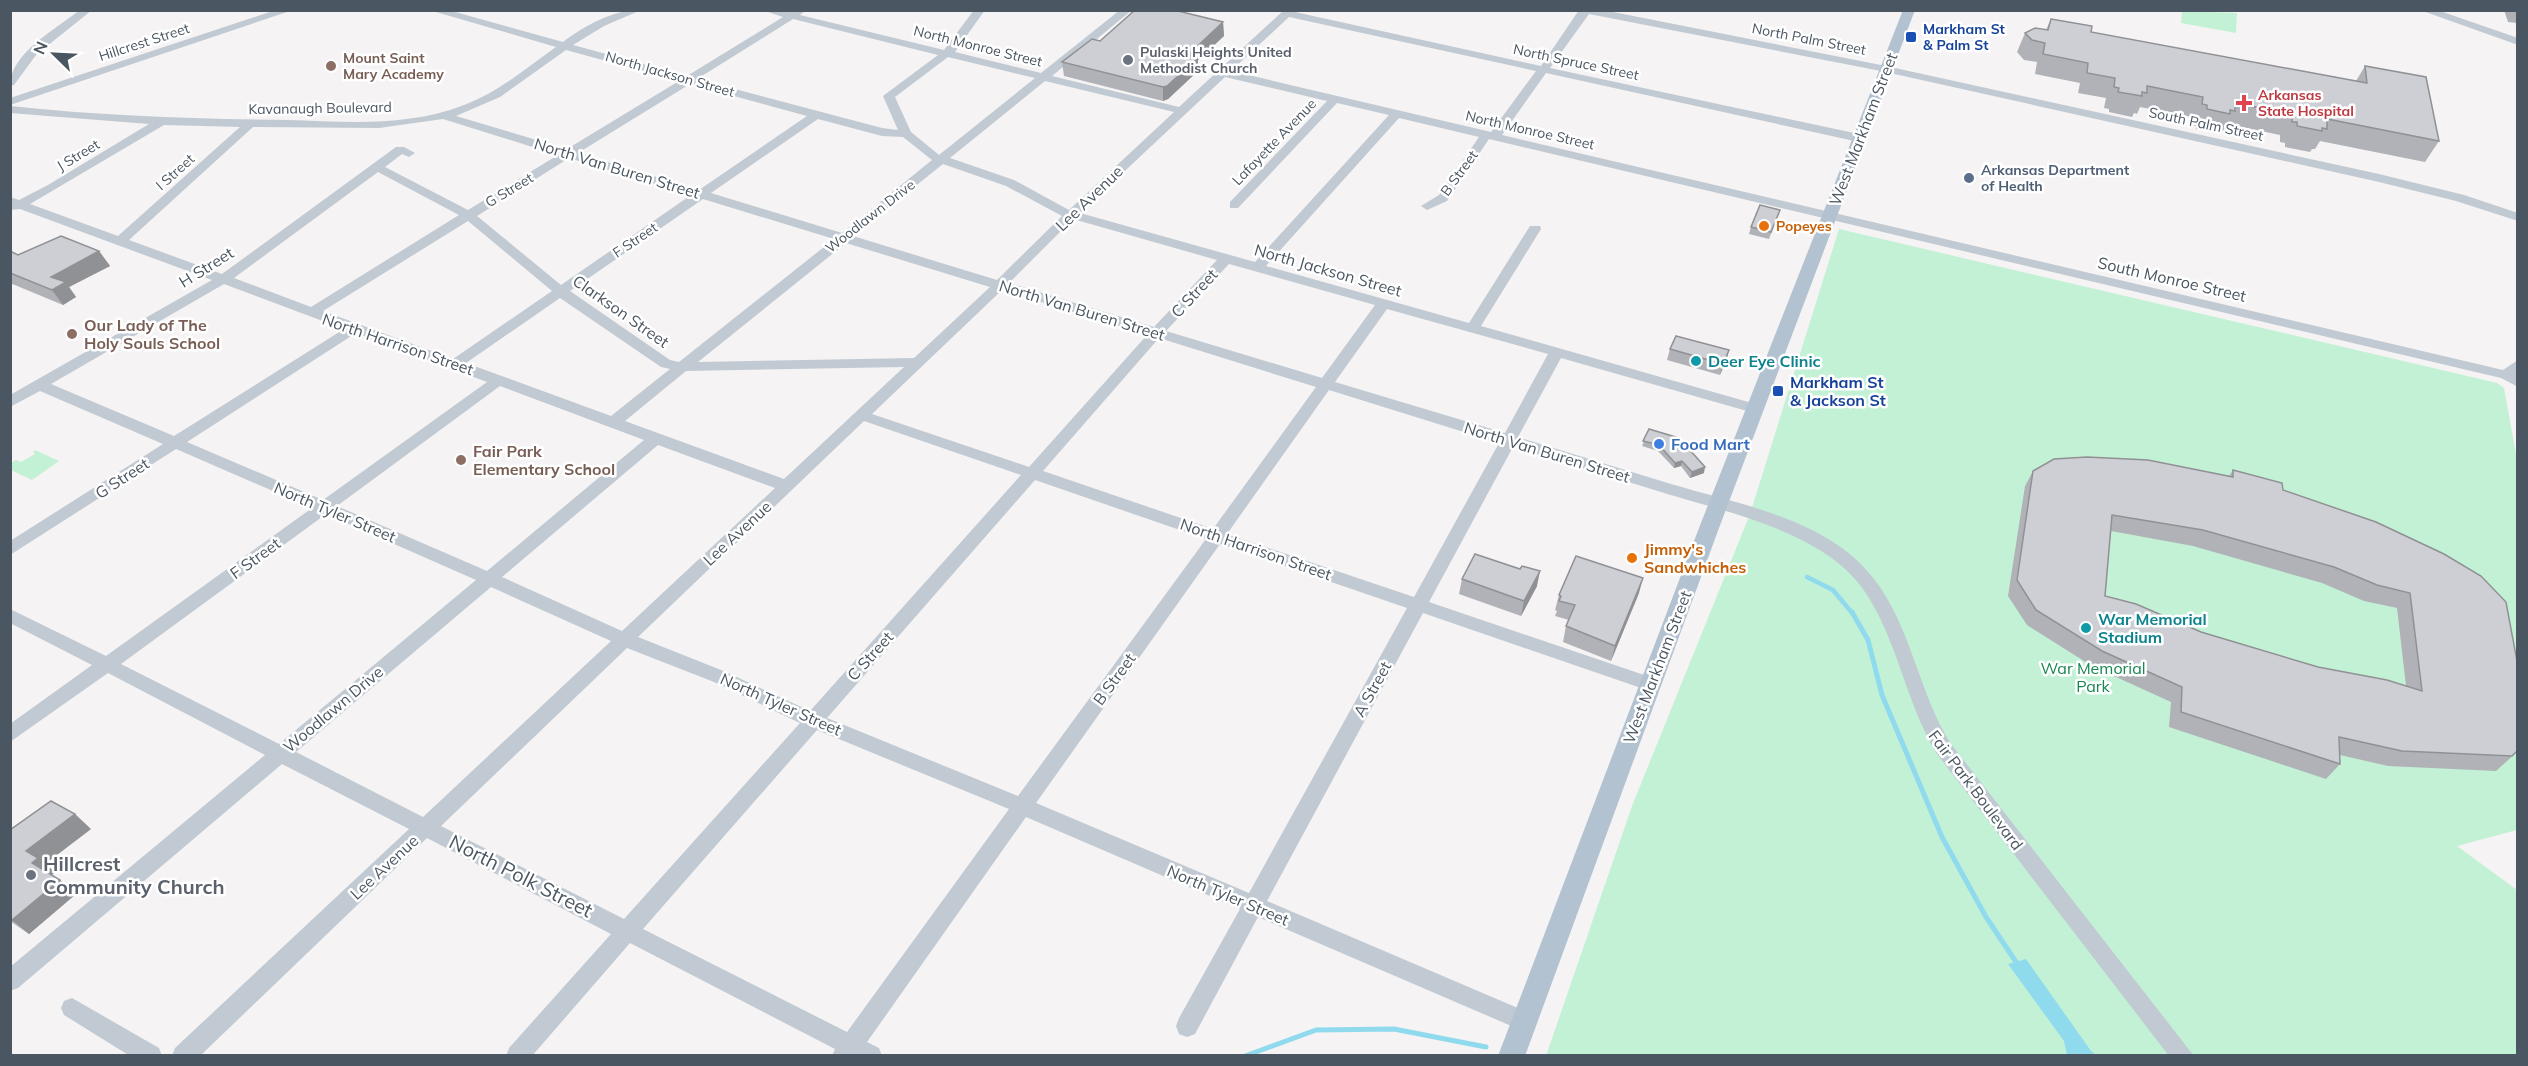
<svg xmlns="http://www.w3.org/2000/svg" width="2528" height="1066" font-family="Mulish,sans-serif">
  <rect width="100%" height="100%" fill="#f5f3f3"/>
  <g fill="#c3f1d5">
    <path d="M2182,11L2237,13L2236,33L2181,23Z"/>
    <path d="M1839,229L2497,383L2504,388L2518,465L2517,830L2457,846L2517,890V1055L1546,1056L1632,806L1750,514Z"/>
    <path d="M35,450L59,461L32,480L11,470V463L16,460L21,462L35,454L33,452Z"/>
  </g>
  <path fill="#90daee" d="M2026,959L2091,1051L2096,1055H2067L2064,1041L2008,964Z"/>
  <g fill="none" stroke-linecap="round" stroke-linejoin="round">
    <path stroke="#90daee" stroke-width="4.5" d="M1807,577L1833,590L1853,614"/>
    <g stroke="#90daee" stroke-width="5">
      <path d="M1852,612L1868,640L1882,695L1942,837L1986,917L2018,965"/>
      <path d="M1245,1056L1316,1030L1394,1029L1486,1047"/>
    </g>
    <g fill="#c1cad2" fill-rule="evenodd">
      <path d="M80,10H92L36,55L14,85L10,86C10,53 56,29 80,10Z"/>
      <path d="M276,10H293L10,105V98Z"/>
      <path d="M429,10H448L563,42C586,25 612,10 641,10L604,26L573,45L687,76L783,17L762,10H806L800,15L944,50L974,10H985L955,52L1041,73L1120,10H1132L1052,76L1179,107L1284,10H1296L1295,12L1541,66L1579,10H1603L1886,66L2379,174L2464,195L2518,213V221L2456,201L2379,182L1881,71L1589,14L1550,68L1859,134L1865,138L1859,142L1546,73L1502,135L2503,370L2518,360V387L2501,378L1489,139L1447,201L1427,210L1421,206L1439,195L1479,137L1399,118L1266,266L1469,323L1530,226H1540L1541,229L1481,326L1759,405L1762,408L1754,413L1561,358L1518,437C1569,453 1620,468 1671,484C1738,504 1829,519 1874,579C1912,628 1918,692 1951,744L2194,1056H2169L1937,754C1905,702 1898,639 1863,589C1822,531 1725,512 1661,492C1612,477 1562,462 1513,447L1429,602L1656,679L1659,684L1656,689L1650,691L1644,689L1423,613L1267,901L1532,1014L1535,1021L1532,1028L1524,1032L1516,1028L1258,917L1195,1034L1187,1037L1179,1034L1176,1026L1179,1018L1240,909L1026,817L867,1042L879,1048L882,1056H832L835,1049L630,943L532,1056H506L509,1048L611,934L427,838L200,1056H172L175,1048L409,829L282,764L18,988L10,991V967L265,755L108,673L10,742V724L92,665L10,623V609L106,656L312,508L176,449L10,555V541L163,444L40,391L10,407V395L212,280L20,209L10,210V197L19,200L48,185L149,124L10,113V106C103,116 195,119 288,120C347,122 408,127 464,105C499,92 526,68 556,47ZM1289,17L1536,71L1491,132L1231,71ZM793,19L938,55L883,96L898,130L882,128L697,79ZM566,50L679,81L567,149L456,116L500,97ZM948,57L1035,78L939,155L911,132L895,97ZM1225,77L1327,101L1230,202V208H1238L1337,103L1389,115L1255,262L1080,213ZM1045,81L1174,112L1069,210L1014,180L950,158ZM690,84L807,116L699,190L578,153ZM443,119L558,155L468,210L385,167L402,154L409,157L415,153L404,147H396L222,274L129,240L253,127L379,128ZM818,119L882,136L903,137L932,160L842,233L711,193ZM164,125L240,127L118,236L30,204ZM569,158L691,195L561,285L477,216ZM943,164L1006,186L1062,216L997,280L853,236ZM378,172L459,215L311,307L234,278ZM703,199L834,239L679,362L670,360L570,291ZM1073,219L1217,260L1154,327L1009,283ZM468,221L552,291L453,359L323,311ZM846,243L990,287L914,358L698,362ZM1229,264L1375,305L1322,378L1166,331ZM224,284L344,329L174,436L51,384ZM1002,290L1147,335L1029,467L872,414ZM560,298L661,367L670,369L611,416L466,363ZM1387,309L1548,354L1505,433L1335,382ZM356,333L487,382L323,500L187,442ZM1159,338L1316,387L1213,529L1043,471ZM904,367L784,479L625,421L686,371ZM500,386L644,440L487,571L337,506ZM1329,390L1499,443L1414,597L1227,534ZM864,421L1021,475L810,711L726,672L638,637ZM658,445L775,488L622,631L502,577ZM1035,480L1206,539L1018,796L827,718ZM326,514L476,580L279,744L121,664ZM1220,544L1407,608L1249,893L1036,803ZM491,587L611,641L423,817L296,752ZM627,648L714,682L800,723L624,919L441,826ZM817,730L1009,809L847,1032L643,929Z"/>
      <path d="M2420,10H2437L2518,38V45Z"/>
      <path d="M72,998L159,1048L162,1056H130L64,1015L61,1008L64,1001Z"/>
    </g>
    <path fill="#b3c2d1" fill-rule="evenodd" d="M1903,10H1915L1719,528L1525,1056H1498L1699,528Z"/>
  </g>
  <g fill="#b0b2b7" fill-rule="evenodd">
    <path d="M2504,10H2517V23L2508,22Z"/>
    <path d="M2051,19L2091,32L2356,81L2365,66L2439,141L2425,162L2320,141L2315,149H2312L2310,152L2285,147V143L2280,142V135L2228,124L2224,131H2221L2220,134L2196,129V126L2192,125V117L2140,107L2137,114L2134,113L2132,117L2109,112V109L2104,108L2106,98L2078,93L2080,83L2035,74L2037,62L2024,60L2017,52L2025,33L2046,30Z"/>
    <path d="M1223,22L1224,36L1198,60V71L1168,99L1163,101L1064,76L1062,62L1100,41Z"/>
    <path d="M1780,210L1769,239L1749,234L1751,227Z"/>
    <path d="M10,251L18,255L99,251L110,266L69,287L76,297L63,305L10,283Z"/>
    <path d="M1670,349L1729,350L1726,361L1720,375L1667,360Z"/>
    <path d="M1649,429L1704,473L1690,478L1681,466L1674,468L1658,451L1642,446Z"/>
    <path d="M2233,470L2283,490L2376,522L2517,752L2496,771L2388,766L2340,755V764L2326,779L2169,727L2171,702L2092,666L2027,625L2008,596L2025,486L2033,471L2229,476ZM2111,531L2193,546L2322,583L2364,601L2397,608L2406,686L2318,667L2201,632L2105,596Z"/>
    <path d="M1462,579L1537,586L1521,616L1459,594Z"/>
    <path d="M1639,593L1611,661L1563,642L1566,626L1569,620L1555,616L1557,611L1555,610L1559,595Z"/>
    <path d="M91,829L45,864L55,872L52,875L76,894L29,934L10,921V830Z"/>
  </g>
  <g fill="#909195">
    <path d="M1223,22L1224,36L1198,60V71L1168,99L1163,101V87L1187,56Z"/>
    <path d="M99,251L110,266L69,287L76,297L63,305L52,290L51,277Z"/>
    <path d="M1729,350L1726,361L1720,375L1723,364Z"/>
    <path d="M1682,461L1681,466L1674,468L1675,463Z"/>
    <path d="M1705,467L1704,473L1690,478L1692,472Z"/>
    <path d="M1540,571L1537,586L1521,616L1524,601Z"/>
    <path d="M1643,578L1639,593L1611,661L1615,646Z"/>
    <path d="M75,814L91,829L45,864L55,872L49,878L32,863L26,851Z"/>
    <path d="M60,880L76,894L29,934L12,920Z"/>
  </g>
  <g fill="#cdcfd5" stroke="#909195" stroke-width="1.5" fill-rule="evenodd">
    <path d="M1135,10H1174L1223,22L1187,56L1198,58L1167,86L1163,87L1062,62L1092,39L1100,41Z"/>
    <path d="M2051,19L2092,26L2091,32L2367,83L2365,66L2426,77L2439,141L2327,119V129L2322,128V131L2297,126V122H2292V114L2235,103V111L2230,110V114L2207,109V105L2202,104L2203,97L2147,86V93L2142,92V96L2118,92L2119,88L2114,87L2115,78L2087,73L2088,63L2043,54L2045,43L2032,40L2025,33L2035,28L2048,30Z"/>
    <path d="M1760,205L1780,210L1771,232L1751,227Z"/>
    <path d="M61,236L99,251L51,277L66,282L52,290L10,273V251L18,255Z"/>
    <path d="M1676,336L1729,350L1723,364L1670,349Z"/>
    <path d="M1649,429L1679,438L1705,467L1692,472L1682,461L1675,463L1659,445L1643,441Z"/>
    <path d="M2087,457L2148,460L2233,477V470L2282,483L2283,490L2376,522L2444,554L2481,576L2506,602L2517,661V751L2512,756L2402,751L2339,737L2340,764L2181,712L2182,687L2102,651L2036,610L2017,580L2033,471L2054,459ZM2112,515L2203,530L2334,567L2377,585L2410,593L2422,691L2387,680L2318,667L2201,632L2136,604L2105,596Z"/>
    <path d="M1475,554L1520,569L1522,566L1540,571L1524,601L1462,579Z"/>
    <path d="M1576,556L1643,578L1615,646L1566,626L1575,605L1559,601L1561,596L1559,595Z"/>
    <path d="M51,801L75,814L26,851L38,858L32,863L60,880L12,920L10,919V830Z"/>
  </g>
  <g fill="#1a4fb4" stroke="#fff" stroke-width="2">
    <rect x="1905" y="31" width="12" height="12" rx="3"/>
    <rect x="1772" y="385" width="12" height="12" rx="3"/>
  </g>
  <g fill="#6b7280" stroke="#fff" stroke-width="2">
    <circle cx="1128" cy="60" r="6"/>
    <circle cx="31" cy="875" r="6"/>
  </g>
  <g fill="#8d6e63" stroke="#fff" stroke-width="2">
    <circle cx="331" cy="66" r="6"/>
    <circle cx="72" cy="334" r="6"/>
    <circle cx="461" cy="460" r="6"/>
  </g>
  <path fill="#e0444e" stroke="#fff" stroke-width="2" d="M2241 94h6v6h6v6h-6v6h-6v-6h-6v-6h6z"/>
  <circle fill="#5c6f8a" stroke="#fff" stroke-width="2" cx="1969" cy="178" r="6"/>
  <g fill="#e8710a" stroke="#fff" stroke-width="2">
    <circle cx="1764" cy="226" r="6"/>
    <circle cx="1632" cy="558" r="6"/>
  </g>
  <g fill="#0f9aa8" stroke="#fff" stroke-width="2">
    <circle cx="1696" cy="361" r="6"/>
    <circle cx="2086" cy="628" r="6"/>
  </g>
  <circle fill="#3f7fe0" stroke="#fff" stroke-width="2" cx="1659" cy="444" r="6"/>
  <g text-anchor="middle" stroke-width="5" stroke-linejoin="round" paint-order="stroke">
    <g font-size="14" font-weight="bold" fill="#164399" stroke="#fff" text-anchor="start">
      <text x="1923" y="34">Markham St<tspan x="1923" dy="16">&amp; Palm St</tspan></text>
    </g>
    <g font-size="14" fill="#4a5661" stroke="#fff">
      <text transform="translate(1809 39) rotate(11)" y="5">North Palm Street</text>
      <text transform="translate(144 42) rotate(-18)" y="5">Hillcrest Street</text>
      <text transform="translate(978 46) rotate(14)" y="5">North Monroe Street</text>
      <text transform="translate(1576 62) rotate(12)" y="5">North Spruce Street</text>
      <text transform="translate(670 74) rotate(16)" y="5">North Jackson Street</text>
      <text transform="translate(320 108) rotate(-1)" y="5">Kavanaugh Boulevard</text>
      <text transform="translate(2206 124) rotate(12)" y="5">South Palm Street</text>
      <text transform="translate(1530 130) rotate(13)" y="5">North Monroe Street</text>
      <text transform="translate(1274 142) rotate(-46)" y="5">Lafayette Avenue</text>
      <text transform="translate(78 155) rotate(-31)" y="5">J Street</text>
      <text transform="translate(175 172) rotate(-42)" y="5">I Street</text>
      <text transform="translate(1459 173) rotate(-54)" y="5">B Street</text>
      <text transform="translate(509 190) rotate(-31)" y="5">G Street</text>
      <text transform="translate(870 216) rotate(-38)" y="5">Woodlawn Drive</text>
      <text transform="translate(635 240) rotate(-34)" y="5">F Street</text>
    </g>
    <g font-size="14" font-weight="bold" fill="#5b616d" stroke="#fff" text-anchor="start">
      <text x="1140" y="57">Pulaski Heights United<tspan x="1140" dy="16">Methodist Church</tspan></text>
    </g>
    <g font-size="14" font-weight="bold" fill="#785e54" stroke="#fff" text-anchor="start">
      <text x="343" y="63">Mount Saint<tspan x="343" dy="16">Mary Academy</tspan></text>
    </g>
    <g font-size="14" font-weight="bold" fill="#be3a42" stroke="#fff" text-anchor="start">
      <text x="2258" y="100">Arkansas<tspan x="2258" dy="16">State Hospital</tspan></text>
    </g>
    <g font-size="14" font-weight="bold" fill="#4e5e75" stroke="#fff" text-anchor="start">
      <text x="1981" y="175">Arkansas Department<tspan x="1981" dy="16">of Health</tspan></text>
    </g>
    <g font-size="14" font-weight="bold" fill="#c56008" stroke="#fff" text-anchor="start">
      <text x="1776" y="231">Popeyes</text>
    </g>
    <g font-size="16" fill="#4a5661" stroke="#fff">
      <text transform="translate(1863 129) rotate(-69)" y="6">West Markham Street</text>
      <text transform="translate(617 168) rotate(17)" y="6">North Van Buren Street</text>
      <text transform="translate(1089 198) rotate(-44)" y="6">Lee Avenue</text>
      <text transform="translate(206 267) rotate(-32)" y="6">H Street</text>
      <text transform="translate(1328 270) rotate(16)" y="6">North Jackson Street</text>
      <text transform="translate(2172 279) rotate(13)" y="6">South Monroe Street</text>
      <text transform="translate(1194 293) rotate(-47)" y="6">C Street</text>
      <text transform="translate(1082 310) rotate(17)" y="6">North Van Buren Street</text>
      <text transform="translate(621 311) rotate(35)" y="6">Clarkson Street</text>
      <text transform="translate(398 344) rotate(19)" y="6">North Harrison Street</text>
      <text transform="translate(1547 452) rotate(17)" y="6">North Van Buren Street</text>
      <text transform="translate(122 478) rotate(-33)" y="6">G Street</text>
      <text transform="translate(335 512) rotate(23)" y="6">North Tyler Street</text>
      <text transform="translate(737 533) rotate(-43)" y="6">Lee Avenue</text>
      <text transform="translate(1256 549) rotate(19)" y="6">North Harrison Street</text>
      <text transform="translate(255 558) rotate(-36)" y="6">F Street</text>
      <text transform="translate(870 656) rotate(-48)" y="6">C Street</text>
      <text transform="translate(1657 667) rotate(-69)" y="6">West Markham Street</text>
      <text transform="translate(1114 679) rotate(-54)" y="6">B Street</text>
      <text transform="translate(1372 689) rotate(-61)" y="6">A Street</text>
      <text transform="translate(781 704) rotate(24)" y="6">North Tyler Street</text>
      <text transform="translate(333 709) rotate(-40)" y="6">Woodlawn Drive</text>
      <text transform="translate(1976 790) rotate(53)" y="6">Fair Park Boulevard</text>
      <text transform="translate(384 867) rotate(-43)" y="6">Lee Avenue</text>
      <text transform="translate(1228 895) rotate(23)" y="6">North Tyler Street</text>
    </g>
    <g font-size="16" font-weight="bold" fill="#785e54" stroke="#fff" text-anchor="start">
      <text x="84" y="331">Our Lady of The<tspan x="84" dy="18">Holy Souls School</tspan></text>
      <text x="473" y="457">Fair Park<tspan x="473" dy="18">Elementary School</tspan></text>
    </g>
    <g font-size="16" font-weight="bold" fill="#0d838f" stroke="#fff" text-anchor="start">
      <text x="1708" y="367">Deer Eye Clinic</text>
      <text x="2098" y="625">War Memorial<tspan x="2098" dy="18">Stadium</tspan></text>
    </g>
    <g font-size="16" font-weight="bold" fill="#164399" stroke="#fff" text-anchor="start">
      <text x="1790" y="388">Markham St<tspan x="1790" dy="18">&amp; Jackson St</tspan></text>
    </g>
    <g font-size="16" font-weight="bold" fill="#366cbe" stroke="#fff" text-anchor="start">
      <text x="1671" y="450">Food Mart</text>
    </g>
    <g font-size="16" font-weight="bold" fill="#c56008" stroke="#fff" text-anchor="start">
      <text x="1644" y="555">Jimmy's<tspan x="1644" dy="18">Sandwhiches</tspan></text>
    </g>
    <g font-size="16" fill="#17864f" stroke="#fff">
      <text x="2093" y="674">War Memorial<tspan x="2093" dy="18">Park</tspan></text>
    </g>
    <g font-size="20" font-weight="bold" fill="#5b616d" stroke="#fff" text-anchor="start">
      <text x="43" y="871">Hillcrest<tspan x="43" dy="23">Community Church</tspan></text>
    </g>
    <g font-size="20" fill="#4a5661" stroke="#fff">
      <text transform="translate(521 876) rotate(27)" y="7">North Polk Street</text>
    </g>
  </g>
  <rect width="2528" height="1066" fill="none" stroke="#4a5661" stroke-width="24"/>
  <g transform="translate(54 54) rotate(294)" stroke="#ffffff" stroke-width="4.5" paint-order="stroke">
  <path d="M0-4.5L10 22L0 15L-10 22Z" fill="#4a5661"/>
  <text y="-9" font-size="16" font-weight="bold" text-anchor="middle" fill="#4a5661">N</text>
  </g>
</svg>
